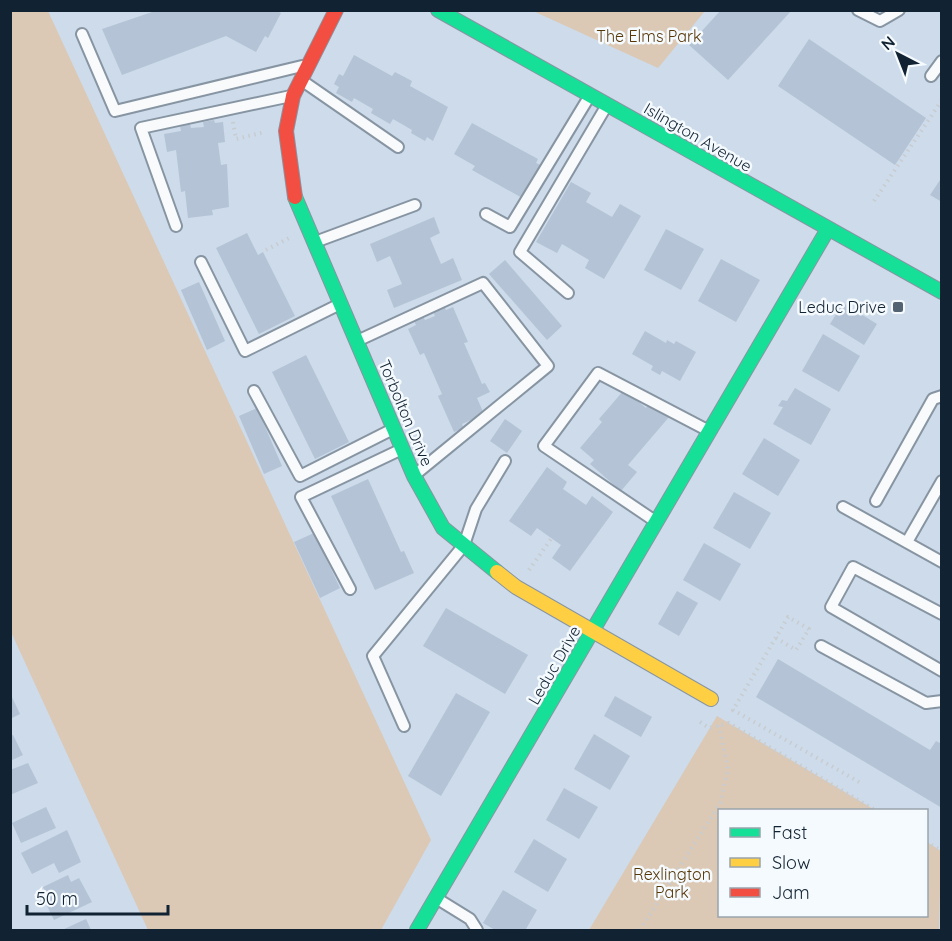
<svg xmlns="http://www.w3.org/2000/svg" width="952" height="941" font-family="Quicksand,sans-serif">
  <rect width="100%" height="100%" fill="#cddbea"/>
  <g fill="#dbc9b5">
    <path d="M10,11H48L431,840L381,930H148L11,632Z"/>
    <path d="M533,11H705L658,68Z"/>
    <path d="M717,716L875,810H720V916H926L927,842L941,851L939,930H589Z"/>
  </g>
  <g fill="#b4c4d6">
    <path d="M158,10H275L281,13L268,38L265,36L256,52L226,36L122,75L102,29Z"/>
    <path d="M721,10H792L728,80L689,45Z"/>
    <path d="M809,39L926,118L895,165L778,86Z"/>
    <path d="M354,55L392,76L395,72L412,81L410,86L448,107L433,141L427,137L425,141L411,133L412,130L393,119L390,124L371,113L373,109L354,98L352,102L336,93L339,87L334,84L339,74L343,76Z"/>
    <path d="M214,120L215,123L223,122L225,142L218,143L221,165L227,164L229,207L212,210L213,215L188,218L185,191L181,192L176,150L167,152L164,134L181,131L180,126L190,124L191,128L204,127L203,122Z"/>
    <path d="M472,123L538,159L536,163L543,166L524,199L472,170L475,166L454,154Z"/>
    <path d="M942,177V202L930,195Z"/>
    <path d="M571,182L591,193L586,202L612,217L620,204L641,216L604,279L585,268L589,260L562,244L557,253L536,242Z"/>
    <path d="M434,217L440,233L430,238L441,264L453,258L462,280L394,308L387,290L402,284L390,256L377,262L370,244Z"/>
    <path d="M666,229L704,249L681,290L644,270Z"/>
    <path d="M247,233L258,255L263,252L295,316L259,334L216,248Z"/>
    <path d="M721,259L760,280L736,322L698,301Z"/>
    <path d="M505,260L562,326L547,340L489,274Z"/>
    <path d="M199,282L225,341L207,350L181,290Z"/>
    <path d="M843,303L877,324L864,345L830,324Z"/>
    <path d="M444,305L446,310L453,307L468,342L464,343L482,384L485,383L490,392L477,398L484,414L462,424L464,428L454,432L438,396L442,394L424,353L420,355L408,329L416,325L413,319L422,315L425,320L435,316L432,310Z"/>
    <path d="M645,331L666,343L667,340L674,344L676,341L696,352L680,381L662,371L660,375L651,370L653,366L632,354Z"/>
    <path d="M823,334L860,356L839,392L802,371Z"/>
    <path d="M306,355L349,442L315,459L272,372Z"/>
    <path d="M795,388L831,409L811,445L773,424L783,407L778,406L782,400L787,401Z"/>
    <path d="M624,390L646,408L651,401L669,417L628,465L637,472L621,491L590,464L594,460L580,448L602,422L599,419Z"/>
    <path d="M257,408L282,466L264,474L239,416Z"/>
    <path d="M505,419L522,431L507,453L490,441Z"/>
    <path d="M764,438L800,460L778,496L742,474Z"/>
    <path d="M547,467L567,482L563,489L586,505L592,496L613,512L570,571L552,558L561,545L537,528L531,536L509,521Z"/>
    <path d="M368,479L401,552L404,551L414,573L375,590L331,496Z"/>
    <path d="M734,492L771,513L750,549L713,528Z"/>
    <path d="M314,533L340,588L320,598L294,542Z"/>
    <path d="M704,543L741,564L720,601L683,580Z"/>
    <path d="M677,591L698,603L679,636L658,624Z"/>
    <path d="M446,608L528,655L505,694L423,646Z"/>
    <path d="M778,659L930,750L936,741L942,744V808L756,697Z"/>
    <path d="M10,693L20,714L10,719Z"/>
    <path d="M456,693L490,712L441,796L408,776Z"/>
    <path d="M615,696L652,717L641,737L604,716Z"/>
    <path d="M594,734L630,756L610,790L574,769Z"/>
    <path d="M13,735L23,755L10,761V736Z"/>
    <path d="M28,763L38,783L10,795V770Z"/>
    <path d="M564,788L598,807L579,839L546,820Z"/>
    <path d="M46,807L56,828L21,843L12,823Z"/>
    <path d="M67,830L81,862L59,873L54,863L32,874L21,853Z"/>
    <path d="M534,839L567,859L548,892L514,872Z"/>
    <path d="M68,875L71,882L79,878L92,902L54,920L44,900L48,898L43,887Z"/>
    <path d="M503,890L537,910L526,929L529,930H495L483,923Z"/>
    <path d="M86,919L91,930H62Z"/>
  </g>
  <g fill="none" stroke-linecap="round" stroke-linejoin="round">
    <g stroke="#8795a3" stroke-width="14">
      <g id="lane">
        <path d="M858,10L880,21L899,10"/>
        <path d="M82,34L115,111L302,66"/>
        <path d="M931,76L942,61"/>
        <path d="M304,82L398,147"/>
        <path d="M486,214L510,227L589,97"/>
        <path d="M176,226L141,128L291,96"/>
        <path d="M315,242L415,205"/>
        <path d="M201,262L245,351L338,305"/>
        <path d="M568,293L520,252L607,105"/>
        <path d="M357,341L483,283L548,366L417,473"/>
        <path d="M254,391L300,476L393,429"/>
        <path d="M876,501L933,399L942,396"/>
        <path d="M843,507L942,562"/>
        <path d="M655,521L544,446L598,373L709,431"/>
        <path d="M907,542L942,481"/>
        <path d="M350,589L301,497L402,449"/>
        <path d="M942,614L853,567L831,607L942,671"/>
        <path d="M821,646L926,703L942,701"/>
        <path d="M404,726L373,656L464,545L476,509L505,461"/>
        <path d="M436,898L470,919L477,930"/>
      </g>
    </g>
    <g stroke="#8795a3" stroke-width="16">
      <g id="fast">
        <path d="M438,10L942,292"/>
        <path d="M295,197L414,476L443,528L497,572"/>
        <path d="M417,930L828,229"/>
      </g>
    </g>
    <g stroke="#8795a3" stroke-width="16">
      <path id="slow" d="M497,572L516,587L711,699"/>
    </g>
    <g stroke="#8795a3" stroke-width="16">
      <path id="jam" d="M295,197L286,131L293,96L336,10"/>
    </g>
    <g stroke="#c8ccd0" stroke-width="4" stroke-dasharray="1.5 4.5" stroke-linecap="butt">
      <path d="M233,122L236,139L265,132"/>
      <path d="M874,201L942,100"/>
      <path d="M266,250L289,238"/>
      <path d="M529,570L551,539"/>
      <path d="M776,638L796,650L809,629L788,617L733,710L861,783"/>
      <path d="M700,722L709,728L729,723L875,810"/>
      <path d="M926,842L942,851"/>
      <path d="M640,930L720,803L728,770L719,725"/>
    </g>
    <use href="#lane" stroke="#f8fafc" stroke-width="10"/>
    <use href="#fast" stroke="#16e098" stroke-width="14"/>
    <use href="#slow" stroke="#ffcf43" stroke-width="14"/>
    <use href="#jam" stroke="#f24e42" stroke-width="14"/>
  </g>
  <rect fill="#536372" stroke="#f5fafe" stroke-width="2" x="892" y="301" width="12" height="12" rx="3"/>
  <g text-anchor="middle" stroke-width="5" stroke-linejoin="round" paint-order="stroke">
    <g font-size="16" fill="#583707" stroke="#f5fafe">
      <text x="649" y="42">The Elms Park</text>
      <text x="672" y="880">Rexlington<tspan x="672" dy="18">Park</tspan></text>
    </g>
    <g font-size="16" fill="#112232" stroke="#f5fafe">
      <text transform="translate(698 137) rotate(30)" y="6">Islington Avenue</text>
      <text transform="translate(406 413) rotate(67)" y="6">Torbolton Drive</text>
      <text transform="translate(554 665) rotate(-60)" y="6">Leduc Drive</text>
    </g>
    <g font-size="16" fill="#112232" stroke="#f5fafe" text-anchor="end">
      <text x="886" y="313">Leduc Drive</text>
    </g>
  </g>
  <rect width="952" height="941" fill="none" stroke="#112232" stroke-width="24"/>
  <rect x="718" y="809" width="210" height="108" fill="#f5fafe" stroke="#9aa4ac" stroke-width="1.5"/>
  <rect x="730" y="828" width="30" height="9" fill="#16e098" stroke="#9aa4ac" stroke-width="1.5"/>
  <text x="772" y="839" font-size="18" fill="#112232">Fast</text>
  <rect x="730" y="858" width="30" height="9" fill="#ffcf43" stroke="#9aa4ac" stroke-width="1.5"/>
  <text x="772" y="869" font-size="18" fill="#112232">Slow</text>
  <rect x="730" y="888" width="30" height="9" fill="#f24e42" stroke="#9aa4ac" stroke-width="1.5"/>
  <text x="772" y="899" font-size="18" fill="#112232">Jam</text>
  <g transform="translate(898 54) rotate(318)" stroke="#f5fafe" stroke-width="4.5" paint-order="stroke">
  <path d="M0-4.5L10 22L0 15L-10 22Z" fill="#112232"/>
  <text y="-9" font-size="16" font-weight="bold" text-anchor="middle" fill="#112232">N</text>
  </g>
  <path d="M27 905v9h141v-9" fill="none" stroke="#112232" stroke-width="3"/>
  <text x="36" y="905" font-size="18" fill="#112232" stroke="#f5fafe" stroke-width="4.5" paint-order="stroke">50 m</text>
</svg>
